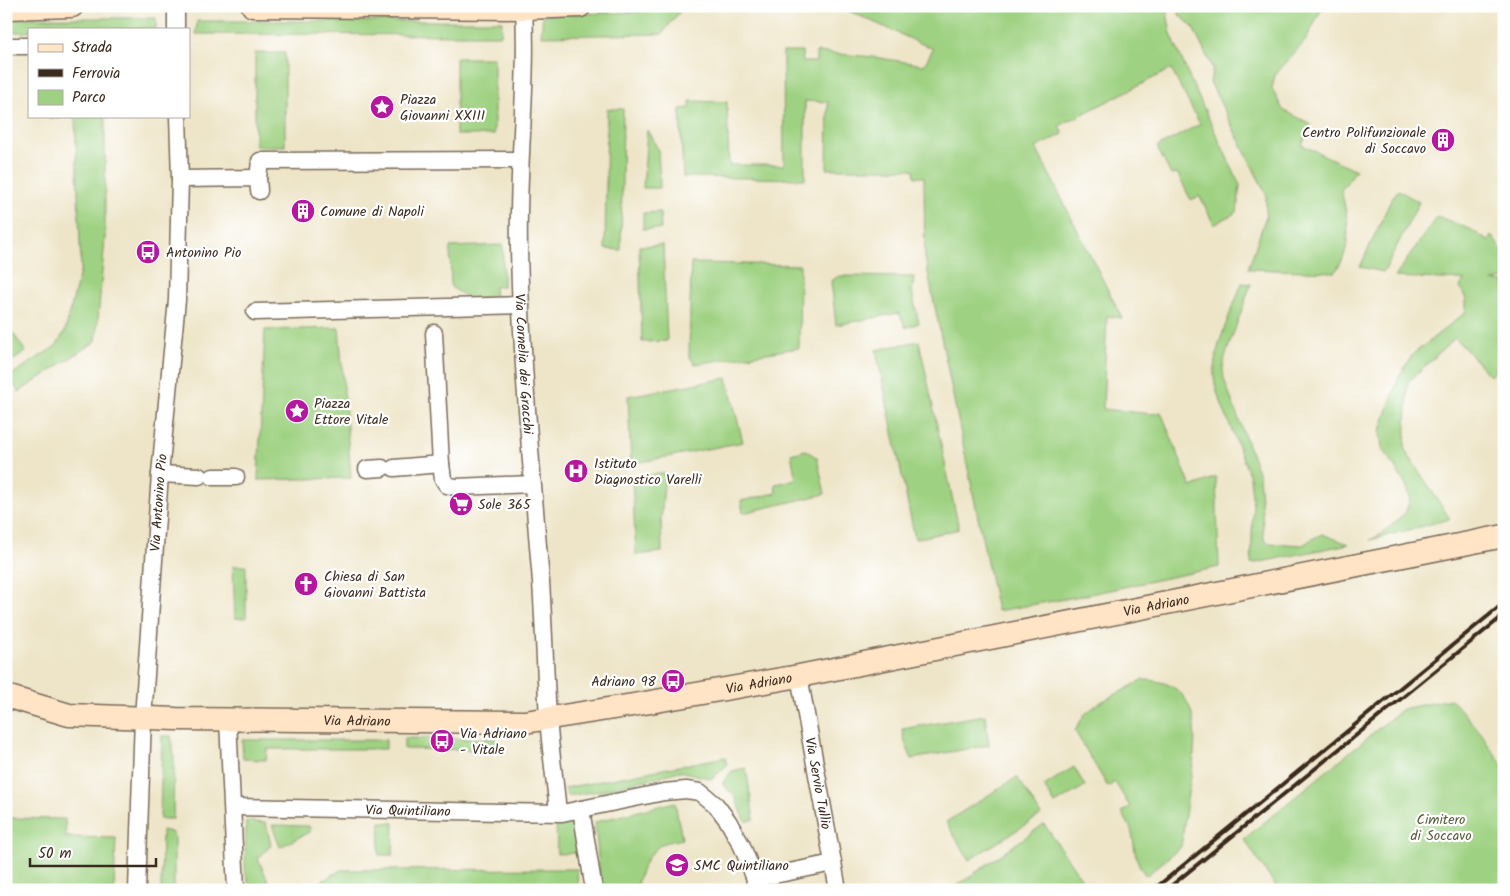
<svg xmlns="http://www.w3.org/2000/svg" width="1510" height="896" font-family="Kalam,sans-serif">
  <rect width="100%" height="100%" fill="#fff"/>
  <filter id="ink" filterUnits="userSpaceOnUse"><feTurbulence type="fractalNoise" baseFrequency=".02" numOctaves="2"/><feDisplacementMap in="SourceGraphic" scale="10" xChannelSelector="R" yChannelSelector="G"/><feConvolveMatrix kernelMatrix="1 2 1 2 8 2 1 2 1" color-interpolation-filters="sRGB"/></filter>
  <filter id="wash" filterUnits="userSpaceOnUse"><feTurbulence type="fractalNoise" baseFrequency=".0096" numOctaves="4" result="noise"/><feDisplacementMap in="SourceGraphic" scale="20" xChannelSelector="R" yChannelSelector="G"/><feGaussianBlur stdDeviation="1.12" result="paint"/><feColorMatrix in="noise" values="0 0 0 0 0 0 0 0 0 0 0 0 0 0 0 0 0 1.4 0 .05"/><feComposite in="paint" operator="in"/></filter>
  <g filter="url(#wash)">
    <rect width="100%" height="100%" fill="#eee5c8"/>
    <g fill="#9ed181" stroke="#6c7e50">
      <path d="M644,6H684L662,34L541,36L543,15L639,12Z"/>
      <path d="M838,6H1166L1171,34L1191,81L1240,185L1237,212L1214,225L1200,196L1191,200L1177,173L1171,175L1157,147L1200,124L1171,69L1059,126L1063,134L1036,148L1122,318L1107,316L1103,409L1153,414L1161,412L1191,487L1216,477L1219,567L1076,597L997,611L925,258L924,177H915L914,169H827L828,102L805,101V179L683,177L680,109L690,108V101L727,102L729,165H784L783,52H802L803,62H816V52L873,57L924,65L933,49Z"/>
      <path d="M1179,6H1323L1306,40L1275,75L1272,89L1283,110L1311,124L1302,145L1356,170L1341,190C1348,218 1354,247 1335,272L1248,269L1266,216V194L1210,82L1213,69L1192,26L1179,15Z"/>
      <path d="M10,18H156V29H29V32H10Z"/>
      <path d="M197,21H502L501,35L196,34Z"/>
      <rect x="255" y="53" width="30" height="93"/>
      <rect x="456" y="58" width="38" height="77"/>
      <path d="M607,109H623L621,250L605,249Z"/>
      <path d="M49,116H105V239L96,341L19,392L8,377L56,346L65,331L81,268L75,117L49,118Z"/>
      <path d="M647,130L658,149L660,188H643Z"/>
      <path d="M1398,190L1419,202L1384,272L1360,267L1390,202Z"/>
      <path d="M660,212L661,229H643V213Z"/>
      <path d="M1437,216L1472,230L1488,241L1491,235L1504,253V279L1492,281L1504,282V363L1490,376L1455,338L1408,382L1405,450L1450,519L1370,540L1383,533L1406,512L1410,498L1407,487L1382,447L1380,433L1399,376L1413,354L1466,312V299L1460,287L1464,280L1395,277Z"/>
      <path d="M503,245V286L494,287L495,299L471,300L451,287L450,247Z"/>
      <path d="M663,245L667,341L642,342L639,246Z"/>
      <path d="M691,263L800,265L799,348L695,364L689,356Z"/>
      <path d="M839,276L914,277L912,292L919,323L906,328L899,313L836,325L831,281Z"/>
      <path d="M1242,283L1251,284L1225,357L1223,369L1224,379L1259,475L1264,539L1268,543L1303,545L1312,539L1322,534L1349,544L1251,564L1253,506L1250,477L1217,392C1216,387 1214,382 1214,377C1212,350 1233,309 1242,283Z"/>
      <path d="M6,323L26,352L6,365Z"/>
      <path d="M339,328L351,478L258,480L265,330Z"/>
      <path d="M919,341L959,529L915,539L876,350Z"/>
      <path d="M727,378L743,442L631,464L628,396Z"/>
      <path d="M806,450L817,458L825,494L743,513L741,501L776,493L775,484L796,480L791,454Z"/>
      <path d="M665,473L661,519L662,552L636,555L632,477Z"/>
      <path d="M233,566H246V618H235Z"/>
      <path d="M1143,680C1209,680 1196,750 1188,794C1185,812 1184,829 1181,847L1146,876C1134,860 1136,852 1132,834C1131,826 1125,819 1122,812L1130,807L1115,782L1108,787L1075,731L1084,715L1099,703Z"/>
      <path d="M1451,699L1482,734L1489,746L1504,766V890H1278L1244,839L1402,709Z"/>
      <path d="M985,715L989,745L912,759L905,743L902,729Z"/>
      <path d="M162,736H171L174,756L173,819H160Z"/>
      <path d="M404,738L496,739L495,750L404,749Z"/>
      <path d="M242,740H386V749H267L266,760L243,759Z"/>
      <path d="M725,757L727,765L712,779L680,771L605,790L567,796L565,788Z"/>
      <path d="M1074,767L1085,786L1055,804L1044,786Z"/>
      <path d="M746,768L754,819L746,822L734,795L722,784L732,771Z"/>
      <path d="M1017,777L1041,815L969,860L946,822Z"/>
      <path d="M675,802L682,839C676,841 667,841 662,844C648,853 637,874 637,890H601L595,822Z"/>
      <path d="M6,818L65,819L66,837L116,838L114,890H6Z"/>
      <path d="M246,821L266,823L271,845L258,859L270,885L268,890L251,889L245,871Z"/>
      <path d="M380,822L394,823L393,855H379Z"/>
      <path d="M576,822L578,853L557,854L556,823Z"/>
      <path d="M1044,824L1089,890H951Z"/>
      <path d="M272,825L309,826L311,831L280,847Z"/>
      <path d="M162,830L171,832L174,836V890H161Z"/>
      <path d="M577,869L578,890H307L341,870Z"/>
    </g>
  </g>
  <g filter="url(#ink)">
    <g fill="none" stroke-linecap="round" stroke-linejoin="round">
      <g stroke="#7a6b5a" stroke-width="19">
        <g id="street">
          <path d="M176,6V29"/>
          <path id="s1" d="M524,8C528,88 517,168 519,247C521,359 532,471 541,582C544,627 545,671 548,716C550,748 555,780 558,812"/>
          <path d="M6,46H29"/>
          <path d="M258,178L260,161L520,160"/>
          <path d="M180,179L258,178L259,191"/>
          <path d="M255,312L521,305"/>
          <path d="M434,333L441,464"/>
          <path d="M394,468L441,464L443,479L447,485L455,487L532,484"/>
          <path d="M367,469L382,468"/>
          <path d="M160,474L199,476"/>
          <path d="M213,477H236"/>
          <path id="s2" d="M799,676L838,890"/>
          <path d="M228,720L236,890"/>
          <path id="s3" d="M233,807L562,813L664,792L686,790L700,792L716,805L728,821L742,846L755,879L754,890"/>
          <path d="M581,809L594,890"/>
          <path d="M755,879L833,863"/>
          <path id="s4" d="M137,890L143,718L160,474L177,300L180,179L178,116"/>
        </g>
      </g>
      <g stroke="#7a6b5a" stroke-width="25">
        <g id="secondary">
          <path d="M253,6L524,8L580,6"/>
          <path d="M6,8L72,6"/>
          <path id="s5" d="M6,696L69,715L176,719L525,722L633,705L799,676L1504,536"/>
        </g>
      </g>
      <use href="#street" stroke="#fff" stroke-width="16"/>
      <use href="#secondary" stroke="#ffe4c6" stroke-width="22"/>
      <g stroke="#3b2a1e" stroke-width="4">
        <path d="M1153,890L1504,603"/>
        <path d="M1166,890L1504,615"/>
      </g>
    </g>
  </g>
  <defs>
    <g id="sight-disc" transform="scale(1.25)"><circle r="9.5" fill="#b5179e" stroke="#fff"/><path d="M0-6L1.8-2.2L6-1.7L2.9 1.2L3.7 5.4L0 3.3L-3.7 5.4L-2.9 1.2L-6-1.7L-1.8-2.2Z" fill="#fff"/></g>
    <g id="building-disc" transform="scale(1.25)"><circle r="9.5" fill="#b5179e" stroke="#fff"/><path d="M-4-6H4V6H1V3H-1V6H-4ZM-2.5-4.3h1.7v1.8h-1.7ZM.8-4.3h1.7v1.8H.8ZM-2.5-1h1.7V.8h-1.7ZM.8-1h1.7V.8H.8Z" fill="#fff"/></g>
    <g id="bus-disc" transform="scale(1.25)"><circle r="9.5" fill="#b5179e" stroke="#fff"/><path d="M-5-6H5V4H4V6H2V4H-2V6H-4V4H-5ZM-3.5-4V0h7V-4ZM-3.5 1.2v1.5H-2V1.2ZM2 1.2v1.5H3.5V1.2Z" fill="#fff"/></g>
    <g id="hospital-disc" transform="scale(1.25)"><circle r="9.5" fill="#b5179e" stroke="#fff"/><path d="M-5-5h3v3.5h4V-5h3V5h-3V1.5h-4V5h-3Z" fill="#fff"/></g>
    <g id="supermarket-disc" transform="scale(1.25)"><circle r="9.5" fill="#b5179e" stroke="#fff"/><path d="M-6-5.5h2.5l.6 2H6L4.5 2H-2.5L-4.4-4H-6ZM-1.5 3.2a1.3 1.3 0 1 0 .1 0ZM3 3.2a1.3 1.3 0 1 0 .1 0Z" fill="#fff"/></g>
    <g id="church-disc" transform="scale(1.25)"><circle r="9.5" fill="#b5179e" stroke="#fff"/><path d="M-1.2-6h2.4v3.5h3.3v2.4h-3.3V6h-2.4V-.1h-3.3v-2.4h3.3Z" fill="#fff"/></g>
    <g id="school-disc" transform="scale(1.25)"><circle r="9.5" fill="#b5179e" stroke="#fff"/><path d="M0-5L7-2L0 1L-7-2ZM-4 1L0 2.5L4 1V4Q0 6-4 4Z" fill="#fff"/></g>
  </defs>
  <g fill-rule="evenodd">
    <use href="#sight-disc" x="382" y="107"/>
    <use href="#building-disc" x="1443" y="140"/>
    <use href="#building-disc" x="303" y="211"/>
    <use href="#bus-disc" x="148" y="252"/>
    <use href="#sight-disc" x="297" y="411"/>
    <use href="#hospital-disc" x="576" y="471"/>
    <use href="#supermarket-disc" x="461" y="504"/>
    <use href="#church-disc" x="306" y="584"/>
    <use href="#bus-disc" x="673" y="681"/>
    <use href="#bus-disc" x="442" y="741"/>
    <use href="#school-disc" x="677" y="865"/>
  </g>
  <g text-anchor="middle" stroke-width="4.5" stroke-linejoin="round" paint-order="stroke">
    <g font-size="14" fill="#3b2a1e" stroke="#fff" text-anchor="start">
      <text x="400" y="104">Piazza<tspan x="400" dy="16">Giovanni XXIII</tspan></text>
      <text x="1426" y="137" text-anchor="end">Centro Polifunzionale<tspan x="1426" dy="16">di Soccavo</tspan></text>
      <text x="320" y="216">Comune di Napoli</text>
      <text x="166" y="257">Antonino Pio</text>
      <text x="314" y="408">Piazza<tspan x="314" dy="16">Ettore Vitale</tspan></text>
      <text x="594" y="468">Istituto<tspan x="594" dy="16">Diagnostico Varelli</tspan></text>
      <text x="478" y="509">Sole 365</text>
      <text x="324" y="581">Chiesa di San<tspan x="324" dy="16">Giovanni Battista</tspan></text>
      <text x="656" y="686" text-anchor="end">Adriano 98</text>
      <text x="460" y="738">Via Adriano<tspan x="460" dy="16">- Vitale</tspan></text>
      <text x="694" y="870">SMC Quintiliano</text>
    </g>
    <g font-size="14" fill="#3b2a1e" stroke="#fff">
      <text dy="5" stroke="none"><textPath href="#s1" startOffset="356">Via Cornelia dei Gracchi</textPath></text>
      <text dy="5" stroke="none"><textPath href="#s4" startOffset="388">Via Antonino Pio</textPath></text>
      <text dy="5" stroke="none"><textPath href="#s5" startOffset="1164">Via Adriano</textPath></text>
      <text dy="5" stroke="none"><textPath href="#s5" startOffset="759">Via Adriano</textPath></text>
      <text dy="5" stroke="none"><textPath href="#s5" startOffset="354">Via Adriano</textPath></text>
      <text dy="5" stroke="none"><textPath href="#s2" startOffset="109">Via Servio Tullio</textPath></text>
      <text dy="5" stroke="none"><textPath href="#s3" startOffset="175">Via Quintiliano</textPath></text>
    </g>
    <g font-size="14" fill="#595c3c" stroke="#fff">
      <text x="1441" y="824">Cimitero<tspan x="1441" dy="16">di Soccavo</tspan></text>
    </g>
  </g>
  <rect width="1510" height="896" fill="none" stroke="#fff" stroke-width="25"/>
  <rect x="28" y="28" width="162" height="90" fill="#ffffff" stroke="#b1aaa5"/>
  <rect x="38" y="44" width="25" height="8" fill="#ffe4c6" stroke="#b1aaa5"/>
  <text x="72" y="52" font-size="15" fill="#3b2a1e">Strada</text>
  <rect x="38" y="69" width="25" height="8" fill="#3b2a1e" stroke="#b1aaa5"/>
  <text x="72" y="78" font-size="15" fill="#3b2a1e">Ferrovia</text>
  <rect x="38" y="90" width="25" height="15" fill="#9ed181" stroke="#b1aaa5"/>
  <text x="72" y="102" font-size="15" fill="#3b2a1e">Parco</text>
  <path d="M30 858v8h126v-8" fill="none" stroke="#3b2a1e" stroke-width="2.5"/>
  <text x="38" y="858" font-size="15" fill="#3b2a1e" stroke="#ffffff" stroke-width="4" paint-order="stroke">50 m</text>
</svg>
